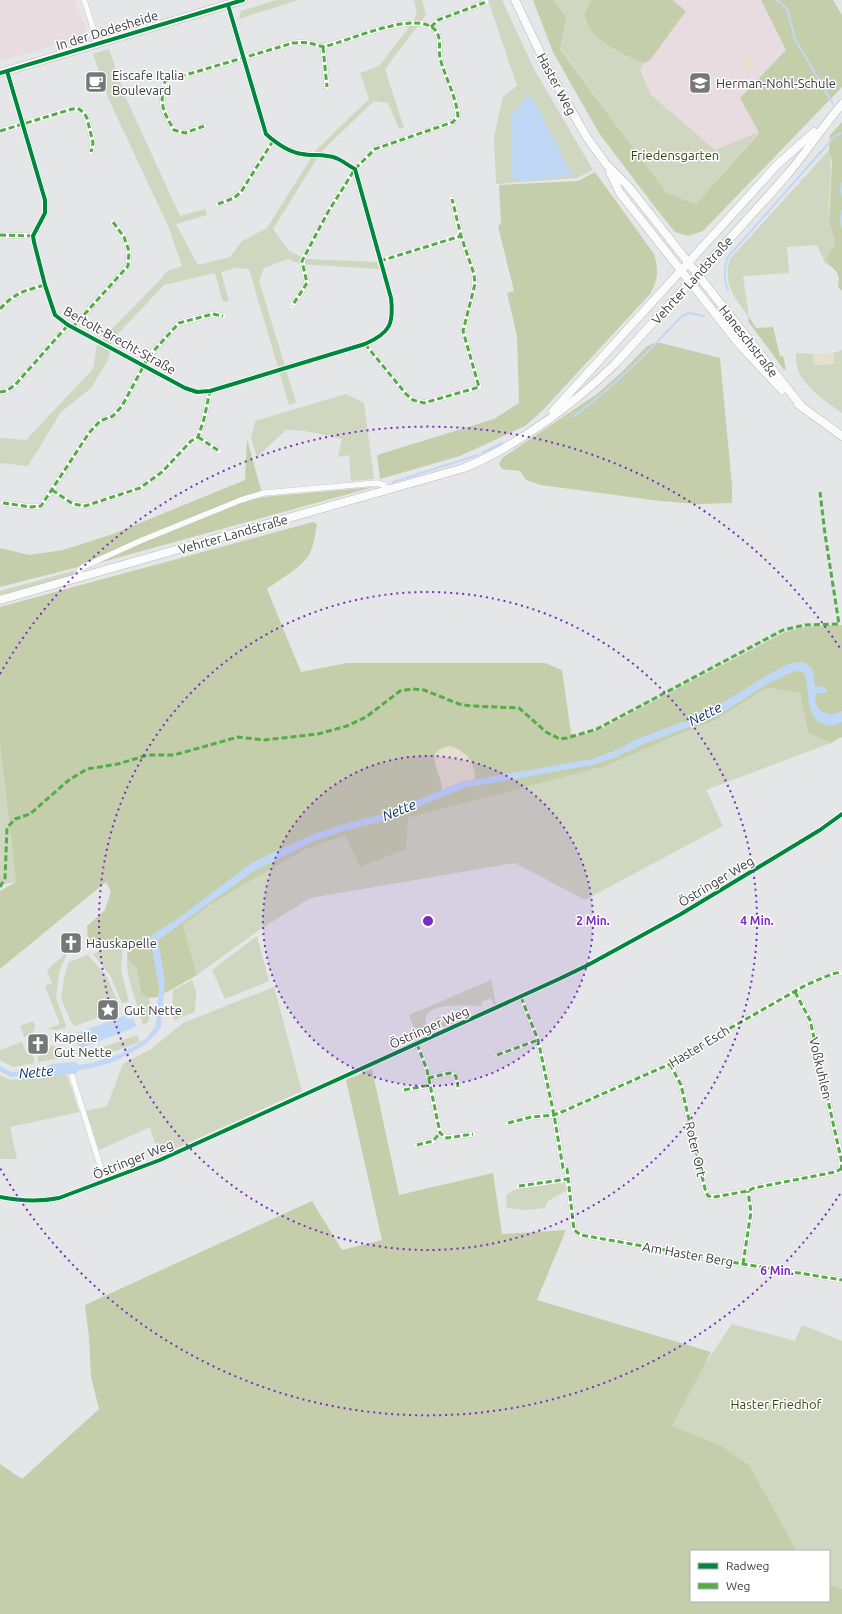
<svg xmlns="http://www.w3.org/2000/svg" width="842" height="1614" font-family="Ubuntu,sans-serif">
  <rect width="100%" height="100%" fill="#e4e6e8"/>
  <g fill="#e9dce0">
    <path d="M0,0H75L88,36L0,61Z"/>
    <path d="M672,0H761L786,50L740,98L759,133L715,150L651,95L640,70L644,63L650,60L686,11Z"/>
  </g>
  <g fill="#cfd7c0">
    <path d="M276,0H298L239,19L241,11Z"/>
    <path d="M414,0H422L426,15L385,69L404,128L399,129L388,103L374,101L321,152L273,229L289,251L306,259L377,262L379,269L300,264L288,259L264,268L259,281L296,402L289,405L249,269L235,268L221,272L229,301L223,302L215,273L164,285L113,339L108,360L91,388L61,412L28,466L0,463V438L26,440L93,369L97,344L159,281L167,271L182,266L169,228L109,100L93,54L109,49L125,96L180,216L205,209L207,215L176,224L198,265L230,257L242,241L267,228L316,150L369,99L360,73L379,66L409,27L417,14Z"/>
    <path d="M488,0H502L535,71L593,170L577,178L496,184L494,137L503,97L517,86Z"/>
    <path d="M553,0H591L584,15C585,18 587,23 589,27C598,43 627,57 644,63L640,70L651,95L715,150L759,132L696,204L667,193L560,48Z"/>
    <path d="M829,150C834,173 827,197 829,220C830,227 834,234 835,241C835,248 829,254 827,261L831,267L825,263L817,245L787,247L789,273L743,276L749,317C735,298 722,284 730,259Z"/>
    <path d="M842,350V413C826,401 802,387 797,366C796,362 796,357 796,353L813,354L814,365L834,364V353Z"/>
    <path d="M346,394L364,403L374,479L351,481L349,455L338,457L342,439C324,435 306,429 286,430L257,457L251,438L255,421Z"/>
    <path d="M76,570L72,576L0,595V591Z"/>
    <path d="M767,688L800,693L808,733L831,743L706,790L723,826L585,900L515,863L310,898L259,930L197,975L183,925L214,902L304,850L345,836L360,867L408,818L606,766L696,727L712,722Z"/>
    <path d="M0,744L16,882L0,885Z"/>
    <path d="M257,936L269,981L225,999L212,970Z"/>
    <path d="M123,947L121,970L129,1002L122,1003L110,975L93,954L105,949Z"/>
    <path d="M68,951L59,973L56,998L66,1026L65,1028L57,1030L47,1029L60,1024L45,986L52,983L47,970Z"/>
    <path d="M88,955L107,977L119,1005L118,1010L75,1026L72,1024L61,998L65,974L69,962Z"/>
    <path d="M127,955L129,961L136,967C141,980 134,990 149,997L150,1003L149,1021L143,1025C137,1000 126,982 127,955Z"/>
    <path d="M192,980L196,991L195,1012L174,1020L172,1014L173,990Z"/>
    <path d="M491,980L496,1004L494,1005L491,998L481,1002L482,1006H481C464,1006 408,1000 431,1033L418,1039L409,1015Z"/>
    <path d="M274,987L302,1091L159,1156L150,1127L99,1150L86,1111L107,1106L123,1064L151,1049L183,1023Z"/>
    <path d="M438,1017L457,1022L439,1028L435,1025V1021Z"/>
    <path d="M33,1021L35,1026L33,1033L24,1037L20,1026Z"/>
    <path d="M137,1035L140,1042L90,1060L87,1053Z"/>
    <path d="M22,1042L27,1054L33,1055L34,1063L13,1067L0,1060V1050Z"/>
    <path d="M51,1045L57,1048L61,1058L38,1062V1056L48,1054Z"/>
    <path d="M66,1073L79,1112L10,1127L17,1159H0V1075L10,1080Z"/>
    <path d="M565,1183L566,1191L548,1201L545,1208L526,1210L507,1208L506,1196C513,1185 552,1184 565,1183Z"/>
    <path d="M732,1324L795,1341L802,1325L842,1341V1589L829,1584V1551H797L750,1466L672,1426L700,1371Z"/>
  </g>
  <g fill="#c4ceab">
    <path d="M533,0H553L566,17L560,49L667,193L696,204L759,133L740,98L786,50L761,0H833L842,15V87L703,231L688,236L675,232L658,211L599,133L553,52Z"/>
    <path d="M591,0H672L686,11L650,60L644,63C627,57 598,43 589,27C587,23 585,18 584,15Z"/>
    <path d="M842,122V291L838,287C841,270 835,273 827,261L829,254L833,248L835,241L829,221L832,162L829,150L830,135Z"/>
    <path d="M595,172L654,254C659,271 658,279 650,294L542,411L525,426L460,456L380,479L377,455L494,419L519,403L517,336L507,293L514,291L498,226L501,223L499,185L578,181Z"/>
    <path d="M749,317L756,328L773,327L780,356H783L786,369L784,370L748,321Z"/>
    <path d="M654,343H661L720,358L732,485V503L697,504L660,501L541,485L526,480L520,471L502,469L499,464L502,458L597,394L623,371L646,347Z"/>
    <path d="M247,439L263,497L374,487L95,564L82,566L0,587V548L29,555L63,550L113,534L245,480Z"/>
    <path d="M313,522L317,524C315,534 314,546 309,555C302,567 279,580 267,589L301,672L347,663H545L562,670L571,733L576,736L599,730L785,632L805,627L842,625V737L831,743L808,733L800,693L767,688L712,722L696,727L606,766L408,818L406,849L360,867L345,836L304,850L214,902L183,925L197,975L158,997C135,1002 141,980 136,967L129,961L127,955L129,943L125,941L93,945L88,940L87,926L105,910L111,892L106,882L0,969V891L16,882L0,744V607Z"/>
    <path d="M372,1069L399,1195L493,1173L502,1234L566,1230L537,1300L711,1352L672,1426L721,1446L750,1466L797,1551H691V1601H829V1584L842,1589V1614H0V1464L22,1479L99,1409L91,1377L89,1337L85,1305L312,1201L342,1250L382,1240L346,1080Z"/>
  </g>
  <g fill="#e5e0cd">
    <circle cx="748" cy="65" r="7"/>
    <circle cx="729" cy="85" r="6"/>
    <path d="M834,353V364L814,365L813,354Z"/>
    <path d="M449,746C466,750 475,762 475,779L460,782L442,790C442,772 421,752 449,746Z"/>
  </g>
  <g fill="#c0d7f6">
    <path d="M528,96L535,102L572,175L521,182L511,176L512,114Z"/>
    <path d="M797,662C815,662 813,673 815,686L825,687L827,691L826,693H817C810,707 827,721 842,711V722C837,725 833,726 827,725C803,721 811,688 804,673L799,671L792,672L765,685L716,717L644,744L614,758L592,765L464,788L387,820L343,831L312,842L254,871L158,940L165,982L161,1027L157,1033L146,1044L116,1061L93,1068L78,1070V1065L92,1063L120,1054L147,1038L156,1025L159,986L150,939L151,936L177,919L253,862L309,836L340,825L384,814L460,782L592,759L619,749L637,739L704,714L766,676L788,664Z"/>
    <path d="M124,1016L127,1018L134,1019L136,1026L133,1028L82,1048L78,1046L75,1038L77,1033Z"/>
    <path d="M0,1066L11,1072H14L67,1067L68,1071L11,1077L0,1071Z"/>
  </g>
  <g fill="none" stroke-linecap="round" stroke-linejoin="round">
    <g stroke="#c0d7f6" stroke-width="2">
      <path d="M777,0L787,9L795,39L833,104"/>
      <path d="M842,183L841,190L842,196"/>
      <path d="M842,210L841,219L842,228"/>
      <path d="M728,290C723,279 724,269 727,258L835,136L842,133"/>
      <path d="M573,417C615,386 647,353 682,316L690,313L704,316"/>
      <path d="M482,453L502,443"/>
      <path d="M393,482L478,455"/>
    </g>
    <path stroke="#c0d7f6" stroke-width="12" d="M52,1070L73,1068"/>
    <g stroke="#b6b7b8" stroke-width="6">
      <g id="street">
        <path d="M84,0L98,43"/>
        <path d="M431,27L438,20L486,2"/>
        <path d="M323,47L327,87"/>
        <path d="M7,71L45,200V213L33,236L34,242L45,285L55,315L68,325L185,388L197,392L210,391L365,344C390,333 394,324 391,298L355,169C349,166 343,161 336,158C324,154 313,156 302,154C288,152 276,143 266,134L228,5"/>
        <path d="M204,126L185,133L174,130C163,111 159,104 165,81L293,43C298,43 303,42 308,43C314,43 320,48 326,46C349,41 418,8 436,31C442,40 438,49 440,58C445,77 456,96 458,116L453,122L375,149L355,169L328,212L302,261L307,283L292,306"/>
        <path d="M0,131L72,109H79L84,113L87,118L93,143L91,152"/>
        <path d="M218,204L234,198L241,192L273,141"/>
        <path d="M0,235L33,236"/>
        <path d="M380,261L461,236"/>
        <path d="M0,309C16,292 24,291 45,285"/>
        <path d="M72,328L128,266L129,251L124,237L113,222"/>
        <path d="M365,344L406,394L413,400L424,403L479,387L463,331L475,284L474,274L461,236L452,199"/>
        <path d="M0,392L6,391L15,385L68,325"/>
        <path d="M198,437L219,451"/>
        <path d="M52,490L73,504L85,506L140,488L162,472L191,441L198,437L204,419L210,391"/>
        <path d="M3,503L31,507L41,506L89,433L100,421L113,416L122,406L149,356L179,323L213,314L223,316"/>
        <path d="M79,578V571L83,567L140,541L241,500L264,493L377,483L384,485L388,490"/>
        <path d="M795,992L810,1020L842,1163L841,1169L842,1170"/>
        <path d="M521,997L538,1040L554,1115L563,1168L567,1169L574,1230L581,1235L743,1264L842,1280"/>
        <path d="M417,1044L427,1070L440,1133L447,1138L473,1134"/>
        <path d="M497,1055L538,1040"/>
        <path d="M670,1064L681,1085L705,1189L708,1196L714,1197L748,1191L754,1188L835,1172L841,1169"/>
        <path d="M72,1076L105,1181"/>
        <path d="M428,1078L450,1073L456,1076L458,1087"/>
        <path d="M404,1090L430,1085"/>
        <path d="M508,1123L531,1117L554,1115L564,1111L670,1064L711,1039L806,985L832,974L842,972"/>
        <path d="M417,1145L433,1141L440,1133"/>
        <path d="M519,1186L568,1179"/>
        <path d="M0,1197C20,1201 39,1202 59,1198L160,1160L559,979L588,965L681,914L820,830L842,814"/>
        <path d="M743,1264L751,1212L748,1191"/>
      </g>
    </g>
    <g stroke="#b6b7b8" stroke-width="9">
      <g id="secondary">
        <path d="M515,0L548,69L586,136L606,164L628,186L802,407"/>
        <path d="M0,73L243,0"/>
        <path d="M610,172L620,193L739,344L782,390"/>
        <path d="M798,404L842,436"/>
        <path d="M553,411L778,164L814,132"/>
        <path d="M0,600L464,468C517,446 574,404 615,364C672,301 730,240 786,176C806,153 822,127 842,104"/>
      </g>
    </g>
    <use href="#street" stroke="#fbfbfc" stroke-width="5.5"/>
    <use href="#secondary" stroke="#fbfbfc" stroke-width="8"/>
    <g stroke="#55ac46" stroke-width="3" stroke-dasharray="6 3" stroke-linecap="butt">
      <path d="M431,27L438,20L486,2"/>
      <path d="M323,47L327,87"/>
      <path d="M204,126L185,133L174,130C163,111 159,104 165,81L293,43C298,43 303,42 308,43C314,43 320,48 326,46C349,41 418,8 436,31C442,40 438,49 440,58C445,77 456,96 458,116L453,122L375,149L355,169L328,212L302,261L307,283L292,306"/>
      <path d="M0,131L72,109H79L84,113L87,118L93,143L91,152"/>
      <path d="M218,204L234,198L241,192L273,141"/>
      <path d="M0,235L33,236"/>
      <path d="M380,261L461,236"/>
      <path d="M0,309C16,292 24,291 45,285"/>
      <path d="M72,328L128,266L129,251L124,237L113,222"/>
      <path d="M365,344L406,394L413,400L424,403L479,387L463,331L475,284L474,274L461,236L452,199"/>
      <path d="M0,392L6,391L15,385L68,325"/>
      <path d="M198,437L219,451"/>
      <path d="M52,490L73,504L85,506L140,488L162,472L191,441L198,437L204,419L210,391"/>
      <path d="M3,503L31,507L41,506L89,433L100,421L113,416L122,406L149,356L179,323L213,314L223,316"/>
      <path d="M0,887L5,878L7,828L15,819L30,814L69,780L87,769L118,764L148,755H174L238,737L264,740L318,734L347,726L366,717L400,691L412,689L424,690L459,704L471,706L519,708L546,732L560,739L567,738L597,729L783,630L805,625L839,624L825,534L820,492"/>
      <path d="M795,992L810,1020L842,1163L841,1169L842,1170"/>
      <path d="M521,997L538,1040L554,1115L563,1168L567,1169L574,1230L581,1235L743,1264L842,1280"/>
      <path d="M417,1044L427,1070L440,1133L447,1138L473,1134"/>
      <path d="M497,1055L538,1040"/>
      <path d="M670,1064L681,1085L705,1189L708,1196L714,1197L748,1191L754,1188L835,1172L841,1169"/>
      <path d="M428,1078L450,1073L456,1076L458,1087"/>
      <path d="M404,1090L430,1085"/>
      <path d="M508,1123L531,1117L554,1115L564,1111L670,1064L711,1039L806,985L832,974L842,972"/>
      <path d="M417,1145L433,1141L440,1133"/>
      <path d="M519,1186L568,1179"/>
      <path d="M743,1264L751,1212L748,1191"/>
    </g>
    <g stroke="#fff" stroke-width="6">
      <g id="cycleway">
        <path d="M7,71L45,200V213L33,236L34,242L45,285L55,315L68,325L185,388L197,392L210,391L365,344C390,333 394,324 391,298L355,169C349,166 343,161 336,158C324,154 313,156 302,154C288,152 276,143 266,134L228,5"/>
        <path d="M0,73L243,0"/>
        <path d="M0,1197C20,1201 39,1202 59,1198L160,1160L559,979L588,965L681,914L820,830L842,814"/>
      </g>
    </g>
    <use href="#cycleway" stroke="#00873e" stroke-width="4"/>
  </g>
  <circle cx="428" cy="921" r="165" fill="#7b2cbf" fill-opacity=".12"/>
  <g fill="none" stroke="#7b2cbf" stroke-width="2" stroke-dasharray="2 4">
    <circle cx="428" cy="921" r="165"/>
    <circle cx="428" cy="921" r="329"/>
    <path d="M840 1194A494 494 0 0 1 0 1168M0 674A494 494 0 0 1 840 648"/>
  </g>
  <defs>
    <g id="cafe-square" transform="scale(1.15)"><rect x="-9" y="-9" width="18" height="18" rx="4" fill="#767779" stroke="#fff"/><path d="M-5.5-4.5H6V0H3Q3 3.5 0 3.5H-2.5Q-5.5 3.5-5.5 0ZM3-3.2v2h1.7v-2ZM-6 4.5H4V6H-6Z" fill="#fff"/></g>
    <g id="school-square" transform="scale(1.15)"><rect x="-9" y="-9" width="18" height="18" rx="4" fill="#767779" stroke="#fff"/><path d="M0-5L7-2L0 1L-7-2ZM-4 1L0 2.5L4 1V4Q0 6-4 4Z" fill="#fff"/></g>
    <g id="church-square" transform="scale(1.15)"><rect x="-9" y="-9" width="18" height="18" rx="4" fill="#767779" stroke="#fff"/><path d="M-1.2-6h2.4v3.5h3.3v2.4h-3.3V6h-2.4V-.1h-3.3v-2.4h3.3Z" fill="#fff"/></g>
    <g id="sight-square" transform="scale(1.15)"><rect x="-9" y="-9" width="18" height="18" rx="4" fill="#767779" stroke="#fff"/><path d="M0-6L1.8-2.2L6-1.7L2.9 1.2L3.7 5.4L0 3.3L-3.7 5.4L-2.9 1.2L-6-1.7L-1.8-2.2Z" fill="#fff"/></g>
  </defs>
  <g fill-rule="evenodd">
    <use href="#cafe-square" x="96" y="82"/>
    <use href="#school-square" x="700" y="83"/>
    <use href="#church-square" x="71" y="943"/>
    <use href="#sight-square" x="108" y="1010"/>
    <use href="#church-square" x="38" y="1044"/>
  </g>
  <g text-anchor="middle" stroke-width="3" stroke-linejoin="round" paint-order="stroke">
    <g font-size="13" fill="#3b3b3d" stroke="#fff">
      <text transform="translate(107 30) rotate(-17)" y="5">In der Dodesheide</text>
      <text transform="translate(557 84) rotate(62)" y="5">Haster Weg</text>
      <text transform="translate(692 280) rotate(-48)" y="5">Vehrter Landstraße</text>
      <text transform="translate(120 340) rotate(29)" y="5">Bertolt-Brecht-Straße</text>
      <text transform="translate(749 341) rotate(52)" y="5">Haneschstraße</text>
      <text transform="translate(233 534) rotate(-16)" y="5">Vehrter Landstraße</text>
      <text transform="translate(716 881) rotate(-31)" y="5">Östringer Weg</text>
      <text transform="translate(429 1027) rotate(-24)" y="5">Östringer Weg</text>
      <text transform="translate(699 1046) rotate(-31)" y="5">Haster Esch</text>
      <text transform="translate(821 1068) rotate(77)" y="5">Voßkuhlen</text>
      <text transform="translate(696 1149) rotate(77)" y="5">Roter Ort</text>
      <text transform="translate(133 1159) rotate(-22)" y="5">Östringer Weg</text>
      <text transform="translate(688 1254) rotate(10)" y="5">Am Haster Berg</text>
    </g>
    <g font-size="13" fill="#3b3b3d" stroke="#fff" text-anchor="start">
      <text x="112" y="80">Eiscafe Italia<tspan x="112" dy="15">Boulevard</tspan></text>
      <text x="716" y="88">Herman-Nohl-Schule</text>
      <text x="86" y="948">Hauskapelle</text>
      <text x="124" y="1015">Gut Nette</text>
      <text x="54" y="1042">Kapelle<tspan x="54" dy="15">Gut Nette</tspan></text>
    </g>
    <g font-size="13" fill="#394312" stroke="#fff">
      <text x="675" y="160">Friedensgarten</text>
      <text x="776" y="1409">Haster Friedhof</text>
    </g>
    <g font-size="14" font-style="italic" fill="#0c3262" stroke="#fff">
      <text transform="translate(705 714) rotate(-27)" y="5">Nette</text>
      <text transform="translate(399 810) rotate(-22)" y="5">Nette</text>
      <text transform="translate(36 1072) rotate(-5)" y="5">Nette</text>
    </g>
  </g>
  <circle cx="428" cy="921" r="6" fill="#7b2cbf" stroke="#fff" stroke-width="2"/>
  <g font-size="12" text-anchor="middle" font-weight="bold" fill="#7b2cbf" stroke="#fff" stroke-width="3" stroke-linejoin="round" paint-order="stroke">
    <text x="593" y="925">2 Min.</text>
    <text x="757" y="925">4 Min.</text>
    <text x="777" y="1275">6 Min.</text>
  </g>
  <rect x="690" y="1550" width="140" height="52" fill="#ffffff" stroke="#b1b1b1"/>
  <rect x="698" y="1563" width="20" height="6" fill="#00873e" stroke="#b1b1b1"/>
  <text x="726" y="1570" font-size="12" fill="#3b3b3d">Radweg</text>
  <rect x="698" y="1583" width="20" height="6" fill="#55ac46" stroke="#b1b1b1"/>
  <text x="726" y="1590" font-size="12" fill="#3b3b3d">Weg</text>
</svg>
